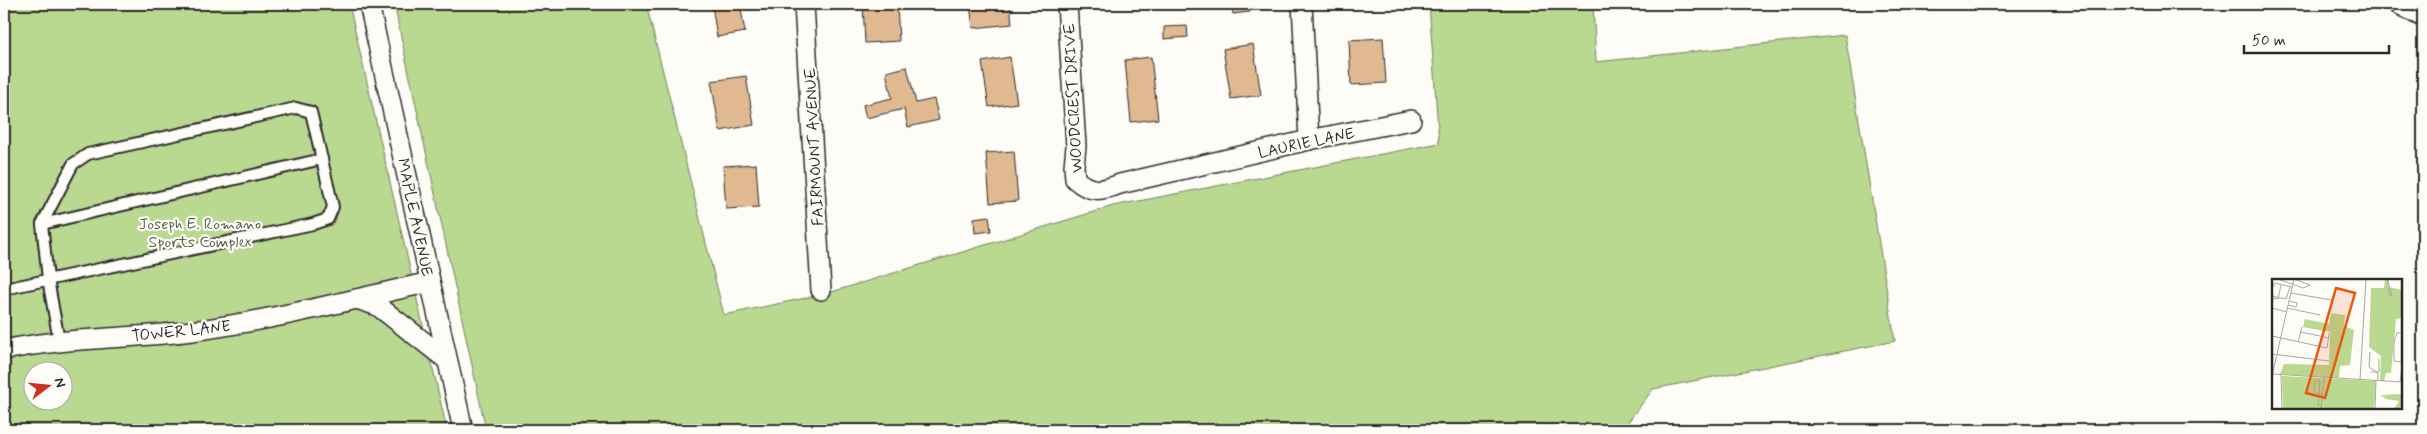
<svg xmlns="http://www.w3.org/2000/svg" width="2427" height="434" font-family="Mynerve,sans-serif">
  <rect width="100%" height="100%" fill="#fdfcf7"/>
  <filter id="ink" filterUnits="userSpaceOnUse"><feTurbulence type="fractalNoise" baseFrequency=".02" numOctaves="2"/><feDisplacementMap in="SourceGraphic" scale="10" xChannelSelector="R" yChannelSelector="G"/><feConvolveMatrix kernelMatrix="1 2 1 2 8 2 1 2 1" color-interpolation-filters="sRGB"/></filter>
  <g filter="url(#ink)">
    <g fill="#b9d890" stroke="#72825e" fill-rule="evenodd">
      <path d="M4,4H349L447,430H4ZM32,372H62V402H32Z"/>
      <path d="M394,4H646L724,315L825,294L1113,206L1439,143L1429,4H1593L1596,62L1845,35L1895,341L1653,389L1622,430H486Z"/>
    </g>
    <g fill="#e0b991" stroke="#2b2b2b">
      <path d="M722,4H740L745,32L717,37L712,6Z"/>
      <path d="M863,4H897L899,41L865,43Z"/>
      <path d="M980,4H1010L1012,24L973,28L970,5Z"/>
      <path d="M1231,4H1249L1250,12L1233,14Z"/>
      <path d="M1187,26L1188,37L1164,39V27Z"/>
      <path d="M1383,38L1386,83L1351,85L1349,40Z"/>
      <path d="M1253,44L1261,95L1231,99L1223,49Z"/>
      <path d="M1010,57L1017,103L989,107L982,62Z"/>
      <path d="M1151,57L1158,119L1131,122L1125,60Z"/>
      <path d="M907,67L916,103L934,99L939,120L908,127L904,109L866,118L863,105L892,98L886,72Z"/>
      <path d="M746,76L754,125L720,131L711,81Z"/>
      <path d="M1014,151L1018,201L990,203L986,153Z"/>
      <path d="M756,164L759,207L726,209L723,166Z"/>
      <path d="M989,216L991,231L975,233L974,218Z"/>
    </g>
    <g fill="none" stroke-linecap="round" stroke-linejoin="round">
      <g stroke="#2b2b2b" stroke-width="14">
        <g id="lane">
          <path d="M2395,7L2423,22"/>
          <path d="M42,224L322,159"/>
          <path d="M4,289L313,224L328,219L333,207L311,112L296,108L88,154L73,164L42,224L48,279L59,341"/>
        </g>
      </g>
      <g stroke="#2b2b2b" stroke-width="22">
        <g id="street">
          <path d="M369,4L463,430"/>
          <path d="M804,4L821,290"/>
          <path d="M1067,4L1076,146L1074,166L1075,179C1090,193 1102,191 1120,184L1309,140L1411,120"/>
          <path d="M1302,4L1309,140"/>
          <path d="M357,299L378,306L447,360"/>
          <path d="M4,350C66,337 130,339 192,331C273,320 351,300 430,282"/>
        </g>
      </g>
      <use href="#lane" stroke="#fdfcf7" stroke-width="10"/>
      <use href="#street" stroke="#fdfcf7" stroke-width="19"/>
    </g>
  </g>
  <g text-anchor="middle" stroke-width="4.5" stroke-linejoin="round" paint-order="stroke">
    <g font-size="16" fill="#2b2b2b" stroke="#fdfcf7">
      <text transform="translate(1072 98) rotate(-93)" y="6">WOODCREST DRIVE</text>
      <text transform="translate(1306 142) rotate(-12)" y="6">LAURIE LANE</text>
      <text transform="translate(813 147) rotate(-93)" y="6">FAIRMOUNT AVENUE</text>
      <text transform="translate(416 217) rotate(78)" y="6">MAPLE AVENUE</text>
      <text transform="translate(181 330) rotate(-6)" y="6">TOWER LANE</text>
    </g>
    <g font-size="16" fill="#565f49" stroke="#fdfcf7">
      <text x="200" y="229">Joseph E. Romano<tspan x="200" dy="18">Sports Complex</tspan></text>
    </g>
  </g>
  <g transform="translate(2272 279)">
    <rect width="130" height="130" fill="#fdfcf7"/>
    <path d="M113,0H117V8L130,11V39L124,40L119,94H114L112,102H108L109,77L97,68L99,9H112ZM59,34L73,36L72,47L82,51L78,86L68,87L67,99L8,95L12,85L57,86L58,53L31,48L33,40L57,45ZM10,97L104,102L102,130H11ZM129,115L130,130H122L127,122L114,120L109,116Z" fill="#b9d890"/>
    <path fill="none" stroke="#a9a8a5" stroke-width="1" d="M6,0L31,9L38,6L22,0M115,0L120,16H117V10M0,9L3,4L20,8M19,14L59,21M0,17L14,20L18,8M0,19L6,20L9,6M16,26L24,28L25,24L17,22M0,29L15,33M15,29L48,36M29,53L57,59M130,54H125L122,63V82L130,83M0,57L55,69L57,54M26,63L30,48M98,73L97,88L106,94V102M0,75L57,82M99,93H107V80M0,95L130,103M9,96L10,130M0,97L22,0M88,101L94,0M128,103L130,87M49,127L46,126L47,115L48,103V102H43L42,113L45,115H50M49,130L52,99M103,130L104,102"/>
    <path fill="#e8590c" fill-opacity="0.15" stroke="#e8590c" stroke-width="2.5" d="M64,9L83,14L53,119L34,114Z"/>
    <rect width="130" height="130" fill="none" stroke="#2b2b2b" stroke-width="2.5"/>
  </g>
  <rect width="2427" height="434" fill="none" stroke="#fdfcf7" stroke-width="20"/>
  <rect x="10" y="10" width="2407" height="414" fill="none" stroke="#2b2b2b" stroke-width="2" filter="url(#ink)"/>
  <g transform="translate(48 386) rotate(74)"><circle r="24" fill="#fdfcf7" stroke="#a9a8a5"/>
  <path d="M0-4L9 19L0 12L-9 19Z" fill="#c8321e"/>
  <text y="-8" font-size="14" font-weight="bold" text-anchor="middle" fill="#2b2b2b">N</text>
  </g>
  <path d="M2244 45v8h145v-8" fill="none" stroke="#2b2b2b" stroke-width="2.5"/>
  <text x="2252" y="45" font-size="15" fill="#2b2b2b" stroke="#fdfcf7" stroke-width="4" paint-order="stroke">50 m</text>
</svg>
